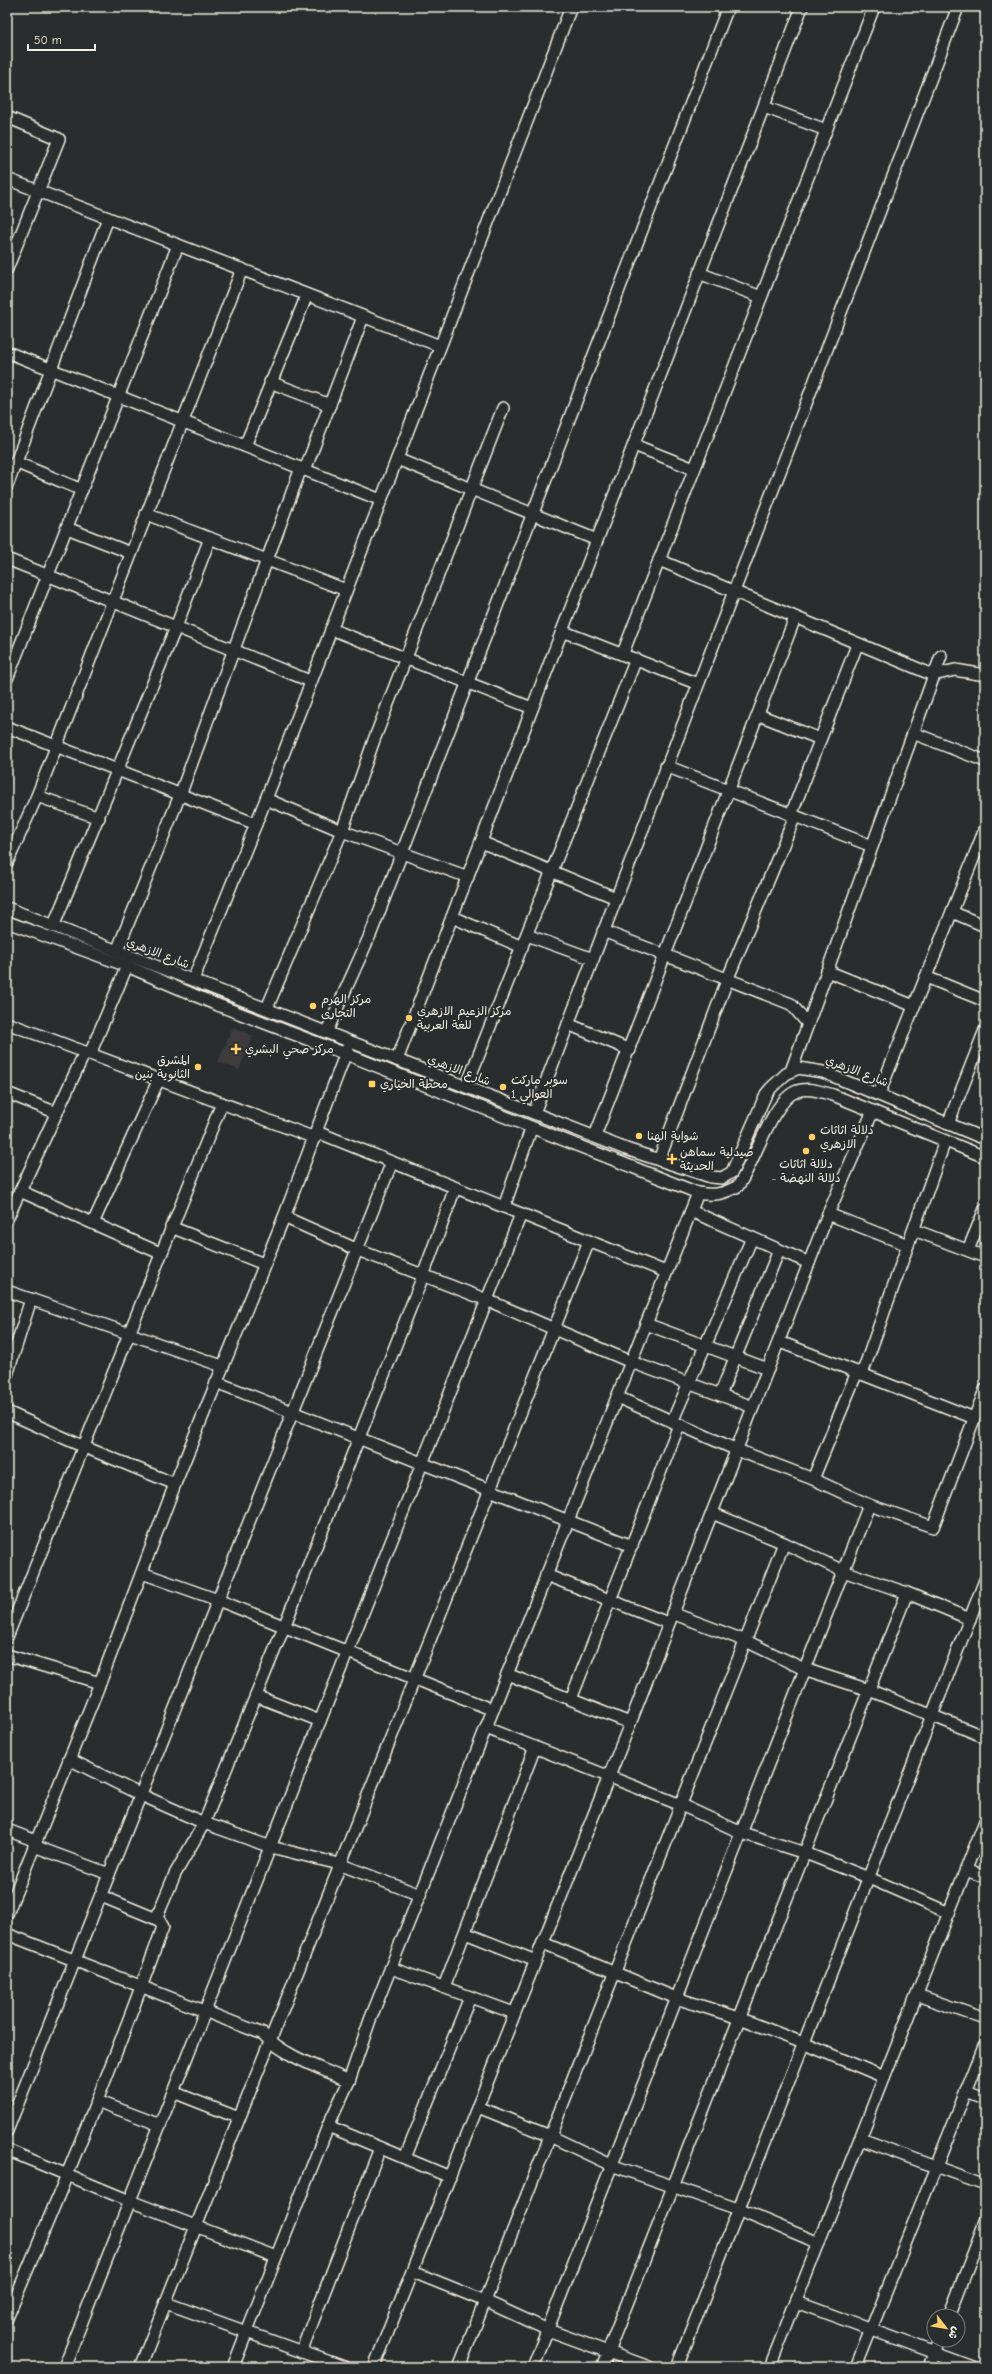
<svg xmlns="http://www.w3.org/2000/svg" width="992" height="2374" font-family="'Comic Neue','Playpen Sans Arabic',sans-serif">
  <rect width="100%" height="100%" fill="#2a2d2e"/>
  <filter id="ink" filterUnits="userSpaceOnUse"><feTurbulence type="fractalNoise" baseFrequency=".025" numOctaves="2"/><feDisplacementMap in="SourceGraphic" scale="8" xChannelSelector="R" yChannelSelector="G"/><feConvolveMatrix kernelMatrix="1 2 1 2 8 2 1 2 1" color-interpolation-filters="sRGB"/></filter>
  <g filter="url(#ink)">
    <path fill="#3e3b3b" d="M233,1027L253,1036L239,1070L218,1062Z"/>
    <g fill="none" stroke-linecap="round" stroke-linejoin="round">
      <g stroke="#f4f1e8" stroke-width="14">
        <g id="minor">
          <path d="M764,107L826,130"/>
          <path d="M7,117L59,139L7,269"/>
          <path d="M7,179L440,346"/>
          <path d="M699,273L761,297"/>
          <path d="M7,352L381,500"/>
          <path d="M270,382L330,405"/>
          <path d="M634,445L694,469"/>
          <path d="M245,446L307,295"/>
          <path d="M397,459L597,540"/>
          <path d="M15,462L82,490"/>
          <path d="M305,470L363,317"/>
          <path d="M7,486L108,218"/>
          <path d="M146,514L346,590"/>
          <path d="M67,528L131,553"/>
          <path d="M7,559L310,681"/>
          <path d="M659,560L933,675L955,670L985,675"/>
          <path d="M331,629L532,708"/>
          <path d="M562,631L698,684"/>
          <path d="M623,653L874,7"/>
          <path d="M7,679L178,245"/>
          <path d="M759,715L820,739"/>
          <path d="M7,727L256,824"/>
          <path d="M913,733L985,761"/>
          <path d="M666,766L872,846"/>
          <path d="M37,796L99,818"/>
          <path d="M266,799L342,831L468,877"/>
          <path d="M791,815L857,645"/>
          <path d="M481,842L616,898"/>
          <path d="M7,863L37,796L242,269"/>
          <path d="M7,908L626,1149L711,1177L722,1178L732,1172L766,1094L771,1088L786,1074L798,1068L823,1072L985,1139"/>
          <path d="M952,912L985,926"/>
          <path d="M452,917L522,947"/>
          <path d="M7,922L127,966L215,1004L346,1054L698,1193C714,1196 723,1194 738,1186C754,1164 772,1100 797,1091C810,1087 821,1092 833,1095L985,1157"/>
          <path d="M53,927L176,627L210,538"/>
          <path d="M603,931L791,1004L808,1024"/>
          <path d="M527,935L593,959"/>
          <path d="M117,951L180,795L301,468"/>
          <path d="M827,971L914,1006"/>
          <path d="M926,977L985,1001"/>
          <path d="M193,980L266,799L571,7"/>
          <path d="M267,1008L342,831L374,740L503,408"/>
          <path d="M7,1023L315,1138"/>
          <path d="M568,1024L630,1050"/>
          <path d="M327,1031L371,933L728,7"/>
          <path d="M90,1054L127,966"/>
          <path d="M397,1060L802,7"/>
          <path d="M791,1071L941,656"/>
          <path d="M466,1087L636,659"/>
          <path d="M7,1093L57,1113"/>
          <path d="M879,1094L985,829"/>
          <path d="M534,1113L958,7"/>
          <path d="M948,1124L985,1030"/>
          <path d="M317,1132L666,1272"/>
          <path d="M595,1136L795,618"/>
          <path d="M659,1160L728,978L795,816"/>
          <path d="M20,1191L160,1253"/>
          <path d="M504,1207L531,1129"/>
          <path d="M691,1211L809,1263"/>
          <path d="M828,1214L908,1245"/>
          <path d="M284,1217L358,1250L487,1300L631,1362L753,1407"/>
          <path d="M7,1219L85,1052"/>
          <path d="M93,1223L159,1079"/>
          <path d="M171,1227L264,1264"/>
          <path d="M914,1230L985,1257"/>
          <path d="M968,1250L985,1209"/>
          <path d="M7,1291L222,1366"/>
          <path d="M646,1324L768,1369"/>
          <path d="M780,1342L974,1418"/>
          <path d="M862,1374L945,1141"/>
          <path d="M7,1375L31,1299"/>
          <path d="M216,1382L632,1546"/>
          <path d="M720,1395L779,1250"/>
          <path d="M617,1397L737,1450L813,1479L869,1505L933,1527L985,1390"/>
          <path d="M7,1412L82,1446L175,1484"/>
          <path d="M672,1422L752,1238"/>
          <path d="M813,1479L857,1372"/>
          <path d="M712,1513L784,1543L843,1571L907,1593L970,1619"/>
          <path d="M142,1573L218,1600L493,1710"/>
          <path d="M546,1575L668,1623"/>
          <path d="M672,1613L746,1641L804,1669L869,1690L985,1737"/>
          <path d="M7,1637L222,1103"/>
          <path d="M7,1655L100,1683"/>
          <path d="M507,1674L630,1723"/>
          <path d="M256,1696L320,1721"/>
          <path d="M571,1699L679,1425"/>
          <path d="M486,1728L681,1805L742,1833L805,1853L869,1878L949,1913"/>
          <path d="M69,1759L139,1794L204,1823L271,1847L339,1864L420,1895"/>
          <path d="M7,1830L36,1841"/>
          <path d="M34,1846L109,1874"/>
          <path d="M966,1870L985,1877"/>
          <path d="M7,1914L100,1683L175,1484L284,1217L348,1047"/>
          <path d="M156,1919L175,1874L204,1823L284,1627L423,1276L455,1188"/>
          <path d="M465,1933L536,1961"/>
          <path d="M7,1934L263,2034C285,2057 321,2068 349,2081"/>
          <path d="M543,1943L676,1998L739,2018L803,2043L884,2077"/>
          <path d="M391,1968L514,2013"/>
          <path d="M444,1987L535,1747"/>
          <path d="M917,1995L985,2019"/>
          <path d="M966,2091L985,2098"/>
          <path d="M173,2092L239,2118"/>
          <path d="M97,2101L160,2125"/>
          <path d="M478,2107L550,2136L611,2165L738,2209L819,2243"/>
          <path d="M328,2126L450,2177"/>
          <path d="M7,2131L392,1162"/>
          <path d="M860,2139L985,2185"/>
          <path d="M7,2150L130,2201L276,2257"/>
          <path d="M405,2158L470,1997"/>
          <path d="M413,2272L485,2301L548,2330L649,2367"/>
          <path d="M796,2302L973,2367"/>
          <path d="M166,2303L344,2367"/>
          <path d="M949,2316L985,2223"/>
          <path d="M7,2318C62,2189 116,2059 163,1927L159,1920L101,1896"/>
          <path d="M301,2352L380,2148"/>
          <path d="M64,2367L521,1214"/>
          <path d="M140,2367L589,1241"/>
          <path d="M233,2367L328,2126L349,2081L370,2020L698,1193"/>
          <path d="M374,2367L633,1716L828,1214L873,1111"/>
          <path d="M459,2367L784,1543"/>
          <path d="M533,2367L869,1505"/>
          <path d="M602,2367L907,1593"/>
          <path d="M677,2367L985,1580"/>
          <path d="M770,2367L985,1821"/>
          <path d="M856,2367L985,2044"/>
          <path d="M929,2367L939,2340"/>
        </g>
      </g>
      <use href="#minor" stroke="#2a2d2e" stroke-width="11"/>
    </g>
  </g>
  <g fill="#ffd166" stroke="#2a2d2e" stroke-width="1.5">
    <circle cx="313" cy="1006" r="4"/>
    <circle cx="409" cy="1018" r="4"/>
    <path d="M234 1043h4v4h4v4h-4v4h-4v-4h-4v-4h4z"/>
    <circle cx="198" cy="1067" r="4"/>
    <rect x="368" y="1080" width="8" height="8" rx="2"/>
    <circle cx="503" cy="1087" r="4"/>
    <circle cx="639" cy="1136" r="4"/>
    <circle cx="812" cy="1137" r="4"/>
    <circle cx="806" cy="1151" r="4"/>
    <path d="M670 1153h4v4h4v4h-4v4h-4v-4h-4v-4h4z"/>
  </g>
  <g text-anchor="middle" stroke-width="4" stroke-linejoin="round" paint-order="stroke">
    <g font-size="12" fill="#f4f1e8" stroke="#2a2d2e">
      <text transform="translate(158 953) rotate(21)" y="4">شارع الازهري</text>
      <text transform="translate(459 1070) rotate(21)" y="4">شارع الازهري</text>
      <text transform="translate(857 1071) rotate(21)" y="4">شارع الازهري</text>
    </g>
    <g font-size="12" fill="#f4f1e8" stroke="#2a2d2e" text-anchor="start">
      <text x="321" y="1003">مركز الهرم<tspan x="321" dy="14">التجارى</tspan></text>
      <text x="417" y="1015">مركز الزعيم الازهري<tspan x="417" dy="14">للغة العربية</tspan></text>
      <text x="245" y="1053">مركز صحي البشري</text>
      <text x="190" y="1064" text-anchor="end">المشرق<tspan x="190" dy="14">الثانوية بنين</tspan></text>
      <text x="511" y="1084">سوبر ماركت<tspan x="511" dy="14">العوالي 1</tspan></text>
      <text x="380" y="1088">محطة الخياري</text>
      <text x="820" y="1134">دلالة اثاثات<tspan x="820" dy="14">الازهري</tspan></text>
      <text x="647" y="1140">شواية الهنا</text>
      <text x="680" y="1156">صيدلية سماهن<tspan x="680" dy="14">الحديثة</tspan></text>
      <text x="806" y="1168" text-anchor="middle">دلالة اثاثات<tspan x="806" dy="14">- دلالة النهضة</tspan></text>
    </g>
  </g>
  <rect width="992" height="2374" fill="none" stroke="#2a2d2e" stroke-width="24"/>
  <rect x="12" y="12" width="968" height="2350" fill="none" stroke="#f4f1e8" stroke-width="1.5" filter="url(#ink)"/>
  <g transform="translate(946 2328) rotate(121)"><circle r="19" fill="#2a2d2e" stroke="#7b7b78"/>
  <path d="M0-3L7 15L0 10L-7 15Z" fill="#ffd166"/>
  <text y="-6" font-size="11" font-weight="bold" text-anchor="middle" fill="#f4f1e8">ش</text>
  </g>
  <path d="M28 44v6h67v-6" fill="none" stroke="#f4f1e8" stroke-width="2"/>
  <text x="34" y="44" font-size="12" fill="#f4f1e8" stroke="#2a2d2e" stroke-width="3" paint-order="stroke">50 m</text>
</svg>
